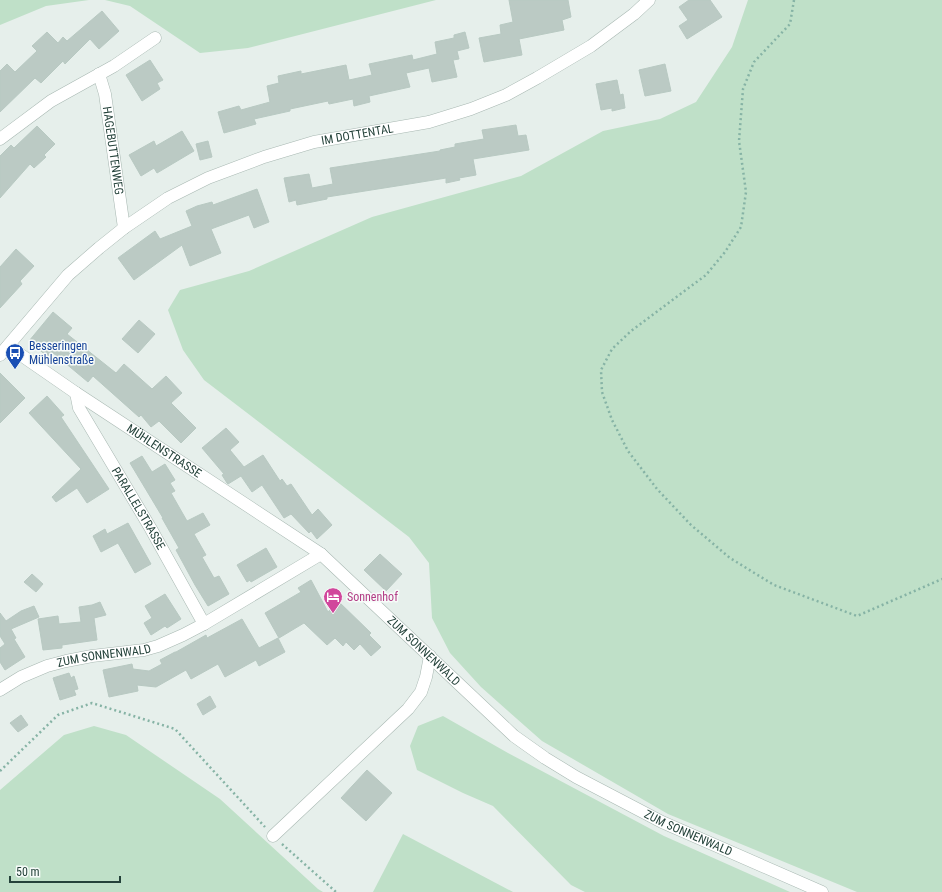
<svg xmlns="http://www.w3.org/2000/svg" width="942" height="892" font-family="'Roboto Condensed',sans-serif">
  <rect width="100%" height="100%" fill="#e6efeb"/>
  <g fill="#bfe0c8">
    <path d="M0,0H89L46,6L0,25Z"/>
    <path d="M105,0H436L248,48L200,53L130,6Z"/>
    <path d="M748,0H942V892H857L668,814L542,741L481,687L450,653L432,618L429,563L409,537L204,380L183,350L168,310L180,290L249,271L372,217L521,176L603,131L660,119L696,102L732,47Z"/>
    <path d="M443,716L508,753L664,836L790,892H585L571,885L493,806L463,793L417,770L410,746L418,726Z"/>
    <path d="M94,726L126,735L220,799L318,889L323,892H0V790L64,735Z"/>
    <path d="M403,834L513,892H373Z"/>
  </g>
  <g fill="#bbcac4" stroke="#b8c9c2">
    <path d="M509,0H568L571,17L562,20L564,30L519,39L522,55L484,62L479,38L501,34L500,25L513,22Z"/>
    <path d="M689,0H710L722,17L687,39L679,26L688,20L679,7Z"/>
    <path d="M102,11L119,31L99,49L90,39L65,64L63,61L41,83L35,78L0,112V71L7,64L15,72L37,51L32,46L47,32L58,43L63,37L67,41Z"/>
    <path d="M465,32L469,48L457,51L459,59L453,60L457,77L432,82L429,68L406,73L410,87L369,96L370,102L354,106L353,99L329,104L328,101L290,109V111L254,119L256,124L224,133L218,112L239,106L241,110L270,102L267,86L279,83L278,76L301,71V74L346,65L349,80L372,75L369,64L412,55L413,60L437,54L435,42L454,38V35Z"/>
    <path d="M150,60L163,80L157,83L160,89L142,101L126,75Z"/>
    <path d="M665,64L671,91L645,96L639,70Z"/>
    <path d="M617,80L620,95L623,94L625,108L612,111V108L601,110L596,84Z"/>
    <path d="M516,125L518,136L526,135L529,150L473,159L476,175L459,178L460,180L446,183V178L403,185L327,197V199L297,205L296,200L289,202L284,178L309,174L312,188L333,184L330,168L440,151V150L455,147V144L484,139L482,130Z"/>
    <path d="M37,126L55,144L44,155L46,157L34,168L30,164L0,198V156L11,145L14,148Z"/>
    <path d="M182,131L194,151L157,173L154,168L141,176L129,155L154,141L156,146Z"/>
    <path d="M208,141L212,157L200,160L196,144Z"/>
    <path d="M257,189L269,222L254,228L249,215L211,229L221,253L190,266L182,245L134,280L118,258L155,231L160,239L192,226L186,211L197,206L212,202L213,205Z"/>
    <path d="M16,249L34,266L20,281L22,284L0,308V267Z"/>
    <path d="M53,312L72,328L67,334L116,373L124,364L152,389L166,376L182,393L171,403L196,428L181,443L159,421L151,427L141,415L139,417L93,376L88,382L52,352L48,357L29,341Z"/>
    <path d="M139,320L155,334L138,353L122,339Z"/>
    <path d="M0,373L25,398L0,423Z"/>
    <path d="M47,396L64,415L61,417L109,489L87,503L77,488L56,502L52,497L81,469L29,413Z"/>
    <path d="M226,428L239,442L230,450L244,467L263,455L280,481L282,479L287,486L291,484L312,515L318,509L332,525L317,539L311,531L309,533L291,514L284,518L262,485L252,492L241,476L228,484L227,483L222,475L224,474L202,448Z"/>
    <path d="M142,456L152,472L165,464L175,480L170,483L175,491L171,493L187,521L203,513L210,525L194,534L206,555L202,557L214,578L219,576L229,594L208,606L195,585L176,550L179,548L162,518H163L130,463Z"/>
    <path d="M128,523L151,564L135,573L118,543L101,552L93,536L105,529L107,534Z"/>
    <path d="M266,548L277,567L251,582L250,580L247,582L237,565Z"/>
    <path d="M380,554L402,574L386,591L364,570Z"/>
    <path d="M32,574L43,584L36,592L24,582Z"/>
    <path d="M311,580L328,612L338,601L371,633L369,635L381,647L371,656L360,644L354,650L346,642L343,646L335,638L327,645L304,623L279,638L265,613L301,592L298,588Z"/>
    <path d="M165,594L181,619L167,628L165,626L151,635L144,623L152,618L145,606Z"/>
    <path d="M100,602L106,615L94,618L97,640L62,645V648L43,650L38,619L58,616L59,624L81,622L79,607L92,605Z"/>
    <path d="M34,606L39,617L11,629L16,638L14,639L25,657L5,670L0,662V648L5,644L0,636V613L6,621L21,611Z"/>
    <path d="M242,619L259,648L278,638L285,652L259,666L256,660L225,677L218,664L191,679L186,670L156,687L137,685L138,691L109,697L103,670L132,664L133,669L149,671L162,664L160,660L175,652H176L206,635L207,638Z"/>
    <path d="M69,673L71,678L74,676L78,689L74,690L76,695L60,700L53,678Z"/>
    <path d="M210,696L216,707L203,715L197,704Z"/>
    <path d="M21,715L28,725L18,732L10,723Z"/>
    <path d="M367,770L392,793L366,821L341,798Z"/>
  </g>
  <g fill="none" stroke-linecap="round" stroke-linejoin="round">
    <g stroke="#a8b8b2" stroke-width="13">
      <g id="minor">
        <path id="s1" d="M99,74L105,94L124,228"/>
        <path d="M0,139L51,101L114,66L155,38"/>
        <path id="s2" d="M8,346L76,393L321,554L514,736L545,758L576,777L662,822L822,892"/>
        <path id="s3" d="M0,355L68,275L99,248L124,228L168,198L208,178L264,157L314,142L429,122L471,109L506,95L537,78L591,46L634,14L649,0"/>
        <path id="s4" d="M76,393L79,408L151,529L204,624"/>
        <path id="s5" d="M0,690L21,677L47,666L66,661L92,656L144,650L158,646L183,635L204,624L321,554"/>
        <path d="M273,836L408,709L421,692L426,677L430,656"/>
      </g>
    </g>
    <g stroke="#86b3a5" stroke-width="2.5" stroke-dasharray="2 3" stroke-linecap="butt">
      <path d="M794,0L790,24L754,62L743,89L739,141L746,192L741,227L725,252L706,275L631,331L612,349L601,370L602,392L612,420L628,451L657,489L691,525L730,558L774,585L857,616L942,579"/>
      <path d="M0,771L58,715L92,703L175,729L265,827"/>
      <path d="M282,844L336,892"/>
    </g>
    <use href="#minor" stroke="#fff" stroke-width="12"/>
  </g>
  <defs>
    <g id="bus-pin" transform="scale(1)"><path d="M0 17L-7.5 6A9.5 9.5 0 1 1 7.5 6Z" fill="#1a4fb4" stroke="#f7fbf9"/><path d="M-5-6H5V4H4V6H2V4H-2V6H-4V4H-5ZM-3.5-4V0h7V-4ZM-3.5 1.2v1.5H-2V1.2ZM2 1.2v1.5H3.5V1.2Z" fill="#fff"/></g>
    <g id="hotel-pin" transform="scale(1)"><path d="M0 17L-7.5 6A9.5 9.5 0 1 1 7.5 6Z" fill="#d1479c" stroke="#f7fbf9"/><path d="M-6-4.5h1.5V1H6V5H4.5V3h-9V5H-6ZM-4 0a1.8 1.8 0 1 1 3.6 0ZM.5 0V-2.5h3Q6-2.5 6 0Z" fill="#fff"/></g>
  </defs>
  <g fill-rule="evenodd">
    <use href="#bus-pin" x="15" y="353"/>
    <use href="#hotel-pin" x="333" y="597"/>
  </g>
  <g text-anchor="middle" stroke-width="3" stroke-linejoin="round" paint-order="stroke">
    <g font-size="12" fill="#24423a" stroke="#f7fbf9">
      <text dy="4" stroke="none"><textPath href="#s3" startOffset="432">IM DOTTENTAL</textPath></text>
      <text dy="4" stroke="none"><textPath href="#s1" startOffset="78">HAGEBUTTENWEG</textPath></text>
      <text dy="4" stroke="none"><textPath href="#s2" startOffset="188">MÜHLENSTRASSE</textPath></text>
      <text dy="4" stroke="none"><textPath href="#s4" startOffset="132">PARALLELSTRASSE</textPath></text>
      <text dy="4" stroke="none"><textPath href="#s2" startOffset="517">ZUM SONNENWALD</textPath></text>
      <text dy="4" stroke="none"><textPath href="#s5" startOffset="111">ZUM SONNENWALD</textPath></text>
      <text dy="4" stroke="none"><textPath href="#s2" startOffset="841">ZUM SONNENWALD</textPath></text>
    </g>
    <g font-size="12" fill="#164399" stroke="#f7fbf9" text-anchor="start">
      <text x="29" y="350">Besseringen<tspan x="29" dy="14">Mühlenstraße</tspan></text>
    </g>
    <g font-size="12" fill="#b23c85" stroke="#f7fbf9" text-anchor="start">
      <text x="347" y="601">Sonnenhof</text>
    </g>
  </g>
  <path d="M10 876v6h110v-6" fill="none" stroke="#24423a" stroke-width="2"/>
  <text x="16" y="876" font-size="12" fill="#24423a" stroke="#f7fbf9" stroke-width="3" paint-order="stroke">50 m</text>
</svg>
